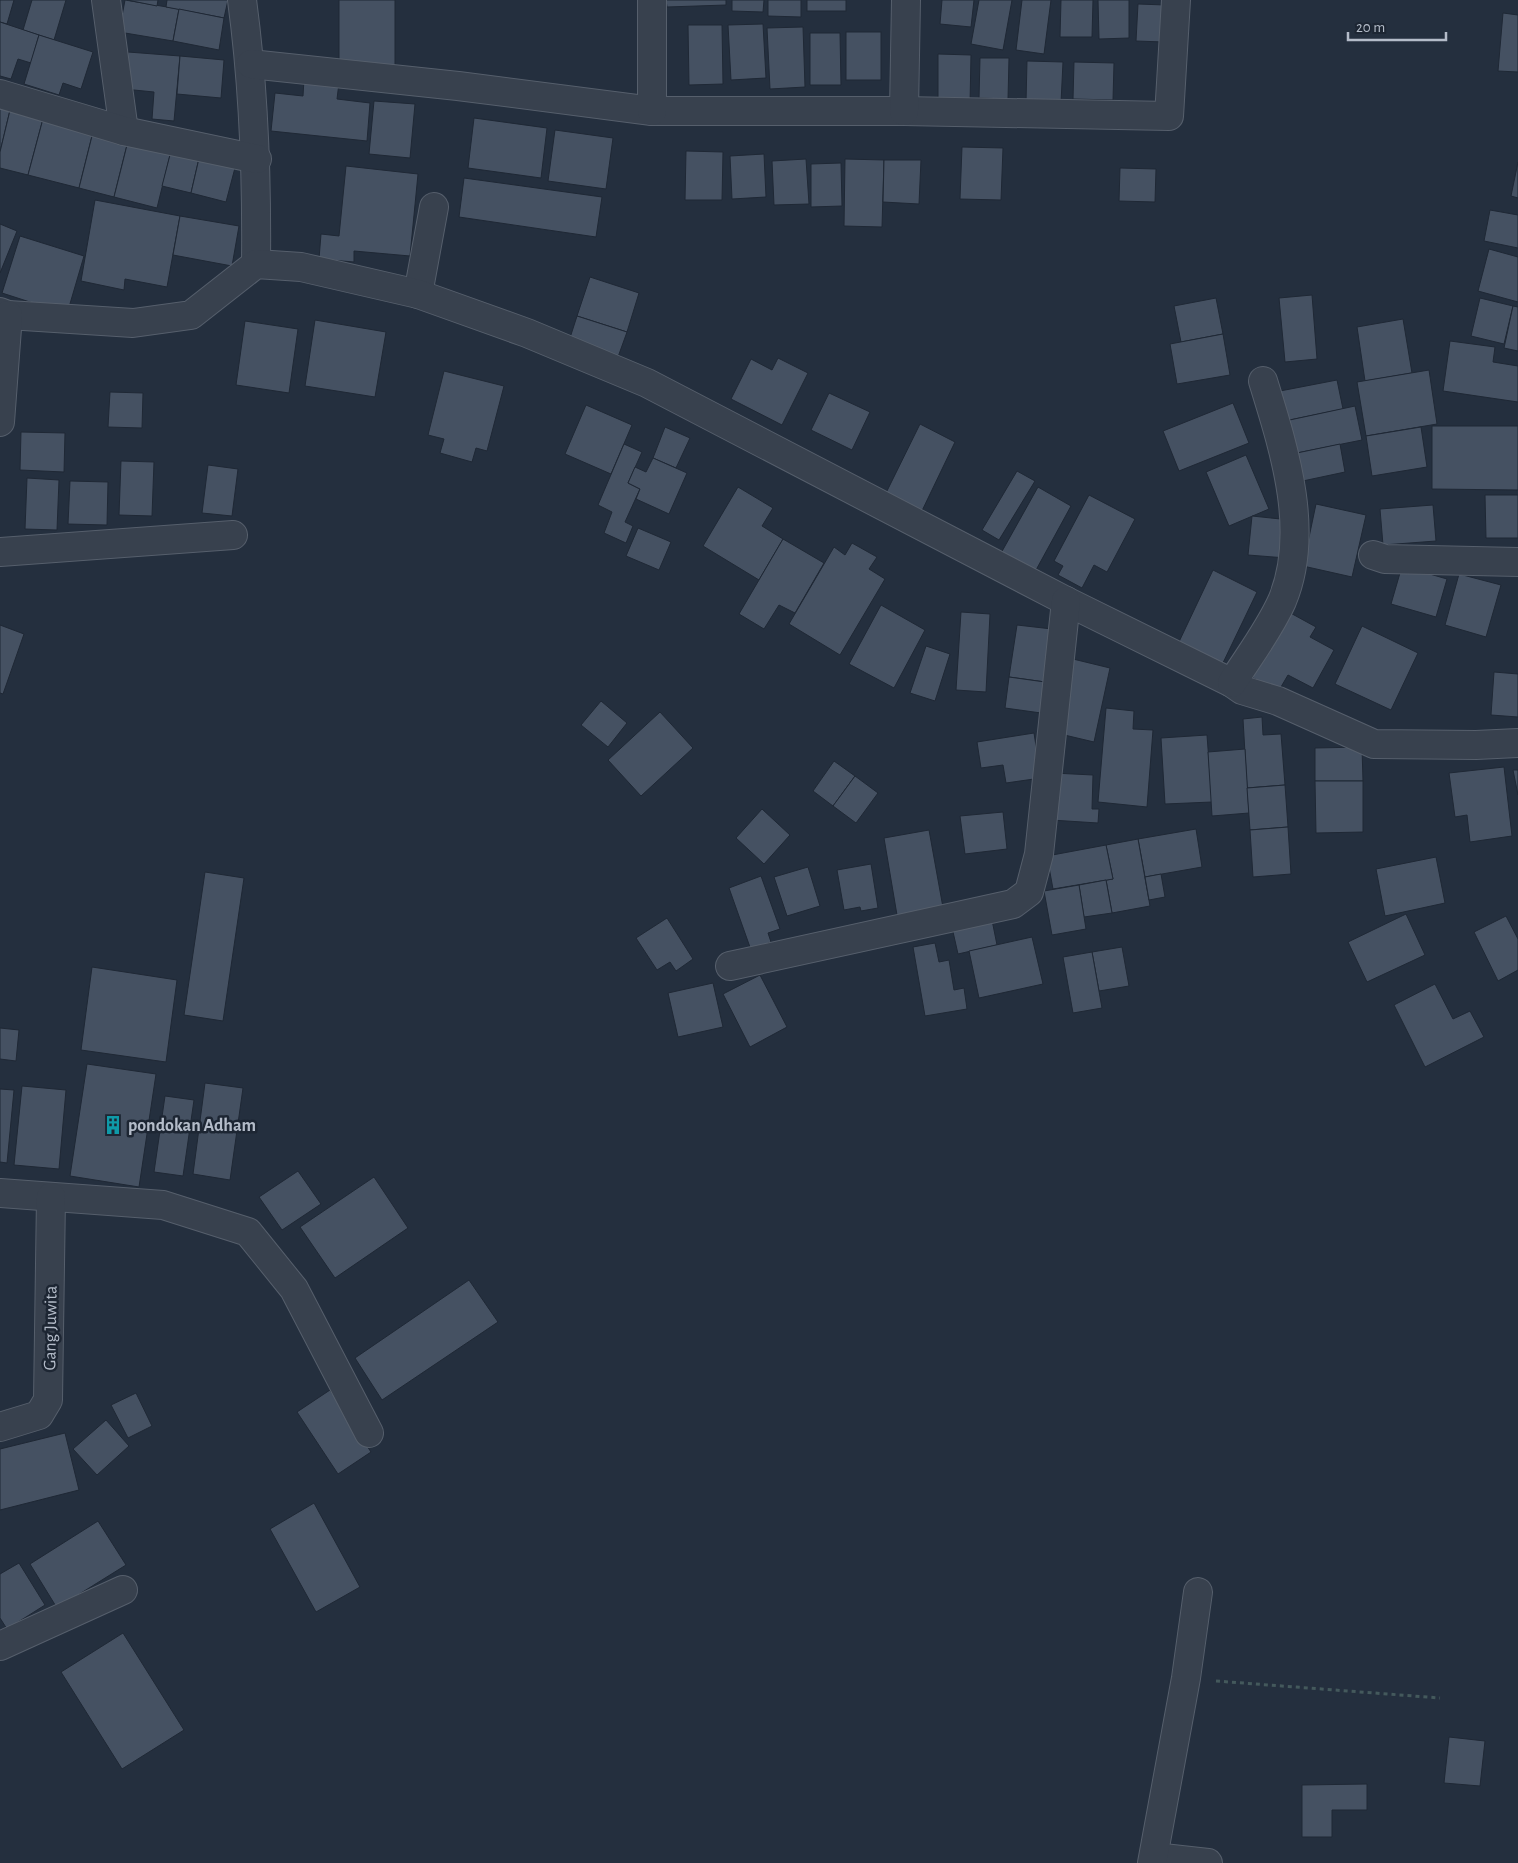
<svg xmlns="http://www.w3.org/2000/svg" width="1518" height="1863" font-family="'Alegreya Sans',sans-serif">
  <rect width="100%" height="100%" fill="#242f3e"/>
  <g fill="#455162" stroke="#1f2835">
    <path d="M0,0H14L7,24L0,22Z"/>
    <path d="M32,0H66L54,40L23,30Z"/>
    <path d="M125,0L179,9L173,41L119,32Z"/>
    <path d="M127,0H158L157,6Z"/>
    <path d="M167,0H228L224,18L166,7Z"/>
    <rect x="339" y="0" width="56" height="66"/>
    <path d="M666,0H726V5L667,7Z"/>
    <path d="M732,0H764L763,12L732,11Z"/>
    <path d="M768,0H801V17L768,16Z"/>
    <rect x="807" y="0" width="39" height="11"/>
    <path d="M942,0H974L971,27L940,24Z"/>
    <path d="M979,0H1012L1003,50L971,44Z"/>
    <path d="M1022,0H1051L1044,54L1016,50Z"/>
    <path d="M1061,0H1093L1092,37H1060Z"/>
    <path d="M1098,0H1129V38L1099,39Z"/>
    <path d="M1138,4L1165,5L1164,42L1136,41Z"/>
    <path d="M179,9L224,18L219,50L173,41Z"/>
    <path d="M1503,13L1518,15V72L1498,71Z"/>
    <path d="M0,22L39,35L31,63L18,59L11,79L0,76Z"/>
    <path d="M763,24L766,78L731,80L728,25Z"/>
    <path d="M688,25H722L723,84L689,85Z"/>
    <path d="M803,27L805,87L770,89L767,28Z"/>
    <rect x="846" y="32" width="35" height="48"/>
    <path d="M810,33H840L841,85H810Z"/>
    <path d="M39,35L93,52L81,89L63,83L59,95L24,84Z"/>
    <path d="M128,52L180,56L174,121L152,119L154,92L124,89Z"/>
    <path d="M938,54L971,55L970,104H938Z"/>
    <path d="M180,56L224,60L221,98L177,94Z"/>
    <path d="M980,58H1009L1008,99L979,98Z"/>
    <path d="M1027,61L1063,62L1061,103L1026,102Z"/>
    <path d="M1074,62L1114,63L1113,100L1073,99Z"/>
    <path d="M304,79L339,83L337,99L370,103L367,141L271,131L275,93L303,96Z"/>
    <path d="M374,101L415,104L410,158L369,154Z"/>
    <path d="M0,104L11,106L0,152Z"/>
    <path d="M11,106L44,115L28,175L0,168V152Z"/>
    <path d="M44,115L94,128L79,188L28,175Z"/>
    <path d="M474,118L547,128L541,178L468,168Z"/>
    <path d="M94,128L129,137L114,197L79,188Z"/>
    <path d="M555,130L613,138L606,189L548,181Z"/>
    <path d="M129,137L172,147L157,208L114,197Z"/>
    <path d="M172,147L200,154L191,193L162,186Z"/>
    <path d="M962,147L1003,148L1001,200L960,199Z"/>
    <path d="M686,151L723,152L722,200H685Z"/>
    <path d="M200,154L236,164L226,202L191,193Z"/>
    <path d="M764,154L766,197L732,199L730,156Z"/>
    <path d="M806,159L809,204L774,205L772,161Z"/>
    <path d="M845,159L884,160L882,227L844,226Z"/>
    <path d="M884,160H921L919,204L883,202Z"/>
    <path d="M1518,162V198L1511,196Z"/>
    <path d="M841,163L842,206L811,207V164Z"/>
    <path d="M346,166L418,174L410,256L354,251V262L319,259L321,234L339,236Z"/>
    <path d="M1120,168L1156,169L1155,202L1119,201Z"/>
    <path d="M464,178L602,197L596,237L459,217Z"/>
    <path d="M95,200L180,216L167,287L125,279L124,290L81,281Z"/>
    <path d="M1490,210L1518,215V248L1484,241Z"/>
    <path d="M180,216L239,226L232,266L173,255Z"/>
    <path d="M0,224L17,231L0,273Z"/>
    <path d="M20,236L84,256L67,314L2,293Z"/>
    <path d="M1489,249L1518,257V302L1478,291Z"/>
    <path d="M590,277L639,293L627,332L577,316Z"/>
    <path d="M1312,295L1317,359L1285,362L1279,298Z"/>
    <path d="M1216,298L1223,334L1181,342L1174,306Z"/>
    <path d="M1480,298L1513,306L1504,344L1471,336Z"/>
    <path d="M1513,306L1518,307V351L1504,348Z"/>
    <path d="M577,316L627,332L618,357L569,341Z"/>
    <path d="M1403,319L1412,373L1365,381L1357,327Z"/>
    <path d="M315,320L386,332L375,397L305,386Z"/>
    <path d="M245,321L298,329L289,393L236,385Z"/>
    <path d="M1223,334L1230,375L1177,384L1170,344Z"/>
    <path d="M1450,341L1495,347L1493,362L1518,366V402L1443,391Z"/>
    <path d="M778,358L808,373L782,425L731,399L751,359L772,370Z"/>
    <path d="M1429,370L1437,424L1366,436L1357,382Z"/>
    <path d="M444,371L504,386L487,451L476,448L472,462L440,453L444,439L428,435Z"/>
    <path d="M1337,380L1343,409L1285,421L1280,391Z"/>
    <path d="M110,392L143,393L142,428L108,427Z"/>
    <path d="M829,393L870,412L852,450L811,430Z"/>
    <path d="M1233,403L1249,443L1179,471L1163,431Z"/>
    <path d="M586,405L632,425L611,474L565,454Z"/>
    <path d="M1355,406L1362,440L1292,454L1285,421Z"/>
    <path d="M920,424L955,442L920,515L884,497Z"/>
    <path d="M1432,426H1518V490L1432,489Z"/>
    <path d="M665,427L690,438L676,468L653,458Z"/>
    <path d="M1421,427L1427,467L1372,476L1366,436Z"/>
    <path d="M21,432L65,433L64,472L20,470Z"/>
    <path d="M624,444L642,452L628,483L640,489L625,522L633,526L626,543L604,533L612,512L598,505Z"/>
    <path d="M1340,444L1345,472L1298,482L1292,454Z"/>
    <path d="M1246,455L1269,509L1229,526L1206,472Z"/>
    <path d="M653,458L687,473L669,514L636,499L640,489L628,483L635,467L646,472Z"/>
    <path d="M121,461L154,462L152,516L119,515Z"/>
    <path d="M208,465L238,469L232,516L202,513Z"/>
    <path d="M1017,471L1035,481L999,540L982,530Z"/>
    <path d="M27,478L59,480L57,530L25,529Z"/>
    <path d="M70,481L108,482L107,525L68,524Z"/>
    <path d="M738,487L773,508L762,526L783,539L759,580L703,546Z"/>
    <path d="M1038,487L1071,506L1030,581L996,562Z"/>
    <path d="M1089,495L1135,519L1107,572L1094,565L1082,588L1058,575L1063,566L1054,561Z"/>
    <path d="M1485,495H1518V538H1486Z"/>
    <path d="M1316,504L1366,515L1352,577L1303,566Z"/>
    <path d="M1433,505L1436,541L1383,545L1380,509Z"/>
    <path d="M1252,516L1290,520L1286,558L1248,555Z"/>
    <path d="M638,528L671,542L659,570L626,556Z"/>
    <path d="M783,539L824,563L795,613L779,605L764,629L739,614Z"/>
    <path d="M852,543L877,557L869,569L885,579L840,655L789,624L834,547L845,555Z"/>
    <path d="M1402,566L1447,579L1436,617L1391,604Z"/>
    <path d="M1213,570L1257,592L1221,667L1177,646Z"/>
    <path d="M1459,574L1501,585L1486,637L1445,625Z"/>
    <path d="M881,605L925,630L894,688L849,664Z"/>
    <path d="M1285,610L1316,627L1310,637L1334,650L1313,688L1288,675L1278,692L1250,676Z"/>
    <path d="M961,612L990,614L986,692L956,690Z"/>
    <path d="M0,625L24,634L3,694L0,693Z"/>
    <path d="M1017,625L1052,629L1045,682L1009,677Z"/>
    <path d="M1362,626L1418,653L1391,710L1335,684Z"/>
    <path d="M926,646L950,654L935,701L910,693Z"/>
    <path d="M1073,659L1110,668L1094,742L1056,733Z"/>
    <path d="M1494,672L1518,674V717L1491,715Z"/>
    <path d="M1009,677L1045,682L1041,713L1005,708Z"/>
    <path d="M601,701L627,723L608,747L581,725Z"/>
    <path d="M1106,708L1134,711L1133,729L1153,730L1147,807L1098,802Z"/>
    <path d="M660,712L693,748L641,796L608,760Z"/>
    <path d="M1262,717L1263,735L1281,734L1285,785L1247,788L1243,719Z"/>
    <path d="M1034,733L1041,778L1006,783L1003,765L981,768L977,742Z"/>
    <path d="M1207,735L1212,802L1165,804L1161,738Z"/>
    <path d="M1362,747L1363,781H1315V748Z"/>
    <path d="M1245,749L1249,813L1212,816L1208,752Z"/>
    <path d="M834,761L855,776L833,806L813,791Z"/>
    <path d="M1504,767L1512,836L1470,842L1467,815L1455,817L1449,773Z"/>
    <path d="M1513,770H1518V795Z"/>
    <path d="M1053,773L1093,775L1092,809H1099L1098,823L1051,820Z"/>
    <path d="M855,776L878,793L856,823L833,806Z"/>
    <path d="M1315,781H1363V832L1316,833Z"/>
    <path d="M1285,785L1288,827L1250,830L1247,788Z"/>
    <path d="M762,809L790,835L764,864L736,838Z"/>
    <path d="M1003,812L1007,849L965,854L960,816Z"/>
    <path d="M1288,827L1291,874L1253,877L1250,830Z"/>
    <path d="M1196,829L1202,867L1145,877L1138,839Z"/>
    <path d="M929,830L944,913L898,921L884,838Z"/>
    <path d="M1138,839L1150,906L1112,913L1106,880L1113,879L1106,845Z"/>
    <path d="M1106,845L1113,879L1053,889L1047,856Z"/>
    <path d="M1436,857L1445,903L1385,916L1376,869Z"/>
    <path d="M871,864L878,908L861,911L860,907L844,910L837,870Z"/>
    <path d="M808,867L820,906L787,916L774,877Z"/>
    <path d="M205,872L244,878L223,1021L184,1015Z"/>
    <path d="M1161,874L1165,897L1149,900L1145,877Z"/>
    <path d="M761,876L780,929L768,933L771,942L751,950L729,888Z"/>
    <path d="M1106,880L1112,913L1084,917L1079,885Z"/>
    <path d="M1079,885L1086,929L1052,935L1044,891Z"/>
    <path d="M1406,914L1425,955L1367,982L1348,942Z"/>
    <path d="M991,915L997,945L958,954L951,923Z"/>
    <path d="M1506,916L1518,939V970L1498,981L1474,932Z"/>
    <path d="M667,918L693,959L676,971L670,962L657,970L636,938Z"/>
    <path d="M1032,937L1043,984L979,998L969,951Z"/>
    <path d="M935,943L939,962L949,960L954,990L964,988L967,1009L925,1016L913,947Z"/>
    <path d="M1122,947L1129,986L1099,991L1092,952Z"/>
    <path d="M1092,952L1102,1008L1073,1013L1063,957Z"/>
    <path d="M92,967L177,980L166,1062L81,1050Z"/>
    <path d="M760,975L787,1027L750,1047L723,994Z"/>
    <path d="M713,983L723,1027L678,1037L668,993Z"/>
    <path d="M1435,984L1453,1019L1470,1011L1484,1037L1425,1067L1394,1005Z"/>
    <path d="M0,1028L19,1030L16,1061L0,1059Z"/>
    <path d="M87,1064L156,1074L139,1187L70,1176Z"/>
    <path d="M205,1083L243,1088L230,1180L193,1174Z"/>
    <path d="M22,1086L66,1090L59,1169L14,1165Z"/>
    <path d="M0,1089L14,1090L7,1163L0,1162Z"/>
    <path d="M165,1096L194,1100L183,1176L154,1172Z"/>
    <path d="M298,1171L321,1204L282,1230L259,1197Z"/>
    <path d="M374,1177L408,1228L335,1278L300,1227Z"/>
    <path d="M469,1280L498,1322L382,1400L355,1358Z"/>
    <path d="M330,1390L371,1452L338,1474L297,1412Z"/>
    <path d="M136,1393L152,1426L128,1438L111,1405Z"/>
    <path d="M106,1420L129,1446L97,1475L73,1449Z"/>
    <path d="M65,1433L79,1490L0,1510V1449Z"/>
    <path d="M314,1503L360,1587L316,1612L270,1529Z"/>
    <path d="M98,1521L126,1565L57,1608L30,1564Z"/>
    <path d="M19,1563L45,1605L7,1629L0,1618V1574Z"/>
    <path d="M123,1633L184,1730L122,1769L61,1672Z"/>
    <path d="M1449,1737L1485,1741L1480,1786L1444,1783Z"/>
    <path d="M1367,1784V1810H1332V1837H1302V1785Z"/>
  </g>
  <g fill="none" stroke-linecap="round" stroke-linejoin="round">
    <g stroke="#565f6c" stroke-width="30">
      <g id="street">
        <path d="M106,0L124,131"/>
        <path d="M242,0C254,89 257,174 256,264"/>
        <path d="M251,64L458,86L652,111H904L1169,116L1176,0"/>
        <path d="M0,94L124,131L257,159"/>
        <path d="M652,111V0"/>
        <path d="M904,111L906,0"/>
        <path d="M418,294L434,207"/>
        <path d="M0,312L8,315L133,323L191,315L256,264L301,267L418,294L527,333L647,383L1066,601L1232,683L1242,690L1278,701L1374,744L1476,745L1518,743"/>
        <path d="M0,422L8,315"/>
        <path d="M0,552L233,535"/>
        <path d="M1373,555L1385,559L1518,562"/>
        <path d="M1232,683C1249,656 1269,630 1282,601C1311,532 1284,449 1263,381"/>
        <path d="M730,966L1013,904L1029,892L1039,854L1066,601"/>
        <path d="M0,1193L163,1205L248,1232L294,1289L369,1433"/>
        <path d="M0,1427L39,1415L48,1400L51,1197"/>
        <path d="M0,1646L123,1590"/>
        <path d="M1154,1857L1208,1863"/>
        <path d="M1152,1863L1186,1678L1198,1592"/>
      </g>
    </g>
    <path stroke="#44595c" stroke-width="3" stroke-dasharray="4 4" stroke-linecap="butt" d="M1216,1681L1440,1698"/>
    <use href="#street" stroke="#38414e" stroke-width="28"/>
  </g>
  <defs>
    <g id="building-bare" transform="scale(1.5)"><path d="M-4-6H4V6H1V3H-1V6H-4ZM-2.5-4.3h1.7v1.8h-1.7ZM.8-4.3h1.7v1.8H.8ZM-2.5-1h1.7V.8h-1.7ZM.8-1h1.7V.8H.8Z" fill="#0f9aa8" stroke="#1d2633" stroke-width="2.5" paint-order="stroke"/></g>
  </defs>
  <g fill-rule="evenodd">
    <use href="#building-bare" x="113" y="1125"/>
  </g>
  <g text-anchor="middle" stroke-width="5" stroke-linejoin="round" paint-order="stroke">
    <g font-size="18" font-weight="bold" fill="#b4bcc9" stroke="#1d2633" text-anchor="start">
      <text x="128" y="1131">pondokan Adham</text>
    </g>
    <g font-size="18" fill="#b4bcc9" stroke="#1d2633">
      <text transform="translate(50 1328) rotate(-89)" y="6">Gang Juwita</text>
    </g>
  </g>
  <path d="M1348 32v8h98v-8" fill="none" stroke="#b4bcc9" stroke-width="2.5"/>
  <text x="1356" y="32" font-size="15" fill="#b4bcc9" stroke="#1d2633" stroke-width="4" paint-order="stroke">20 m</text>
</svg>
